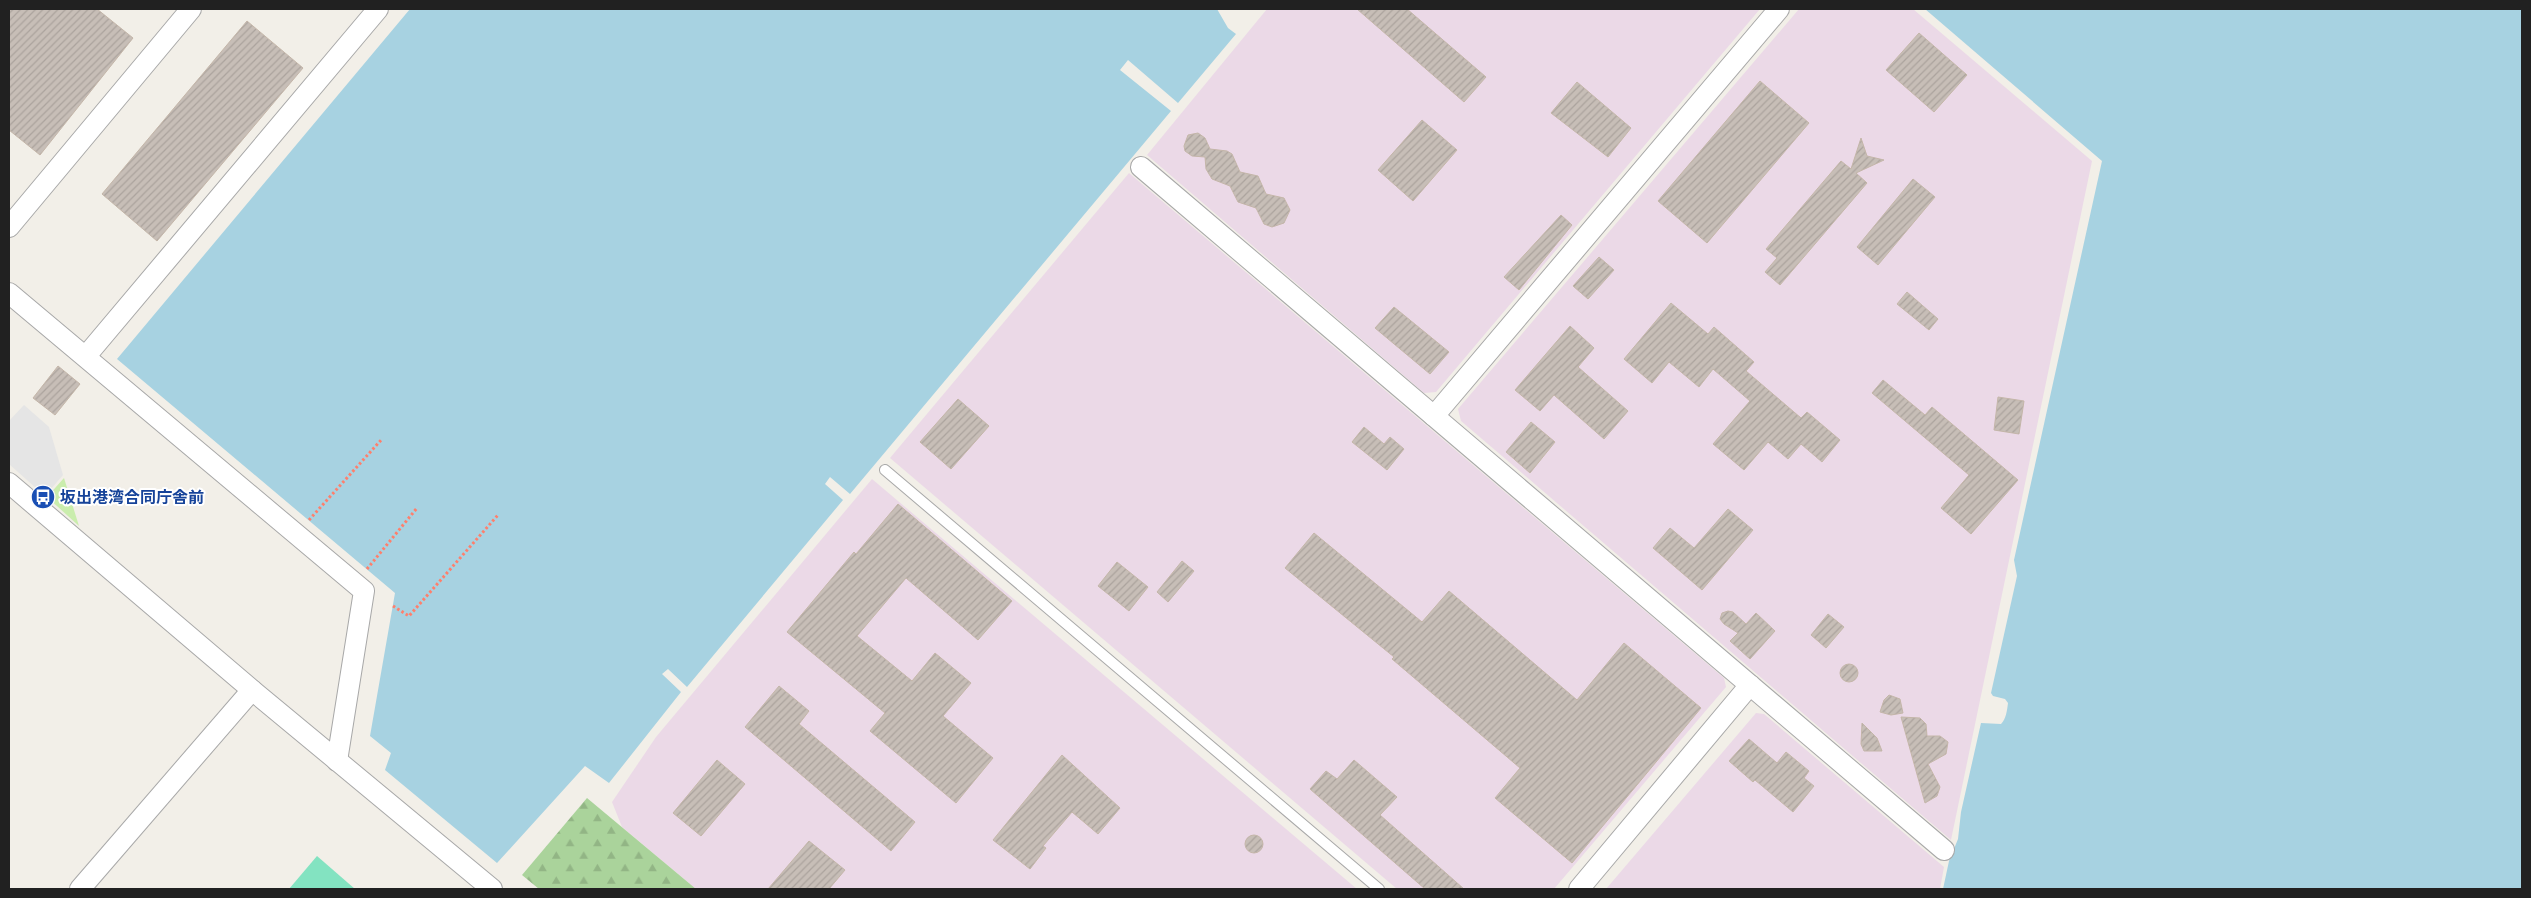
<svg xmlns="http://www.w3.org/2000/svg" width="2531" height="898" font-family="Rubik,'Noto Sans JP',sans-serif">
  <defs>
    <pattern id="forest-firs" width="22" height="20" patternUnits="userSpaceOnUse" patternTransform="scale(1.25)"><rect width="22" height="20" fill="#aad39b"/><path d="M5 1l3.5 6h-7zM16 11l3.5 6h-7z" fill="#92b585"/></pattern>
    <pattern id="building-hatch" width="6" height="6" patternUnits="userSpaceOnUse" patternTransform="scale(1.25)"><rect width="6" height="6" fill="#c7beb7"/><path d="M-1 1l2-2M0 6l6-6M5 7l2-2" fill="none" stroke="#aba39d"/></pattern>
  </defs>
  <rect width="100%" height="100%" fill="#f2efe8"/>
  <g fill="#ebd9e7">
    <path d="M1267,9H1760L1436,392L1424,393L1147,155Z"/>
    <path d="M1799,9H1913L2092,161L1951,840L1461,421L1458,409Z"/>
    <path d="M1129,173L1724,678L1726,687L1554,889H1397L890,458Z"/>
    <path d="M872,479L1357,889H696L622,827L612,802L656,737Z"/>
    <path d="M1756,713L1764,714L1944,867L1940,889H1606Z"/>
  </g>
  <path fill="#caedad" d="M64,478L79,526L47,497Z"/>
  <path fill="url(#forest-firs)" d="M587,798L696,889H539L522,875Z"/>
  <path fill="#83e3c1" d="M317,856L355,889H289Z"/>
  <path fill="#e5e5e5" d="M24,405L49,427L63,475L45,496L9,464V421Z"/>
  <g fill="#a7d2e1">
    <path d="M410,9H1217L1228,28L1236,34L1178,103L1128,60L1120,70L1171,111L850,494L830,477L825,484L843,500L687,687L668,669L662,674L681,692L609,783L585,766L497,863L385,770L391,753L370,736L395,593L117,359Z"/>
    <path d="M1925,9H2522V889H1943L1949,861L1958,839L1961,812L1981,723L2001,724C2006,719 2007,711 2008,703L2005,699L1993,696L1991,693L2017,576L2014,560L2102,161Z"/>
  </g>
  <g fill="url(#building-hatch)" stroke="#c4b6a9">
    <path d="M9,9H97L133,38L40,155L9,130Z"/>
    <path d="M1357,9H1407L1486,77L1464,102Z"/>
    <path d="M247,21L303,68L157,241L102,194Z"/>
    <path d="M1919,33L1967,75L1934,112L1886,70Z"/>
    <path d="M1760,81L1809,123L1707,243L1658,201Z"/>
    <path d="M1577,82L1631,128L1608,157L1551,113Z"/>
    <path d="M1422,120L1457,150L1413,201L1378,170Z"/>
    <path d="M1198,133L1205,138L1210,149L1227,151L1232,154L1240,172L1258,176L1266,194L1284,198L1290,210L1284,223L1272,227L1264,224L1256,208L1238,202L1230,186L1212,179L1206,169L1205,157L1192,156L1185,151L1184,146L1188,135Z"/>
    <path d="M1861,138L1867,156L1884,160L1856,173L1867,183L1780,285L1765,272L1777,258L1766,249L1841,161L1851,169Z"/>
    <path d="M1913,179L1935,197L1878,265L1857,247Z"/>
    <path d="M1561,215L1572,225L1519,290L1504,277Z"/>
    <path d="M1599,257L1614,270L1588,299L1573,286Z"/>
    <path d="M1907,292L1938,319L1929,330L1897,304Z"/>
    <path d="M1671,303L1708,334L1714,327L1754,362L1746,371L1801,418L1807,412L1840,440L1822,462L1801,444L1788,459L1768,442L1744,470L1713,444L1750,401L1713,369L1699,387L1669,362L1652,383L1624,359Z"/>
    <path d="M1394,307L1449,352L1430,374L1375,328Z"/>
    <path d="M1570,326L1594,348L1578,367L1628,411L1604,439L1554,395L1540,411L1515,390Z"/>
    <path d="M58,366L80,384L55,415L33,398Z"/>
    <path d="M1883,380L1925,415L1932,407L2018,480L1971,534L1941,508L1969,475L1872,393Z"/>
    <path d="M1998,397L2024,401L2019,434L1994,430Z"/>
    <path d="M958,399L989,426L951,469L920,442Z"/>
    <path d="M1531,422L1555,442L1530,473L1506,452Z"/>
    <path d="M1364,427L1384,444L1390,437L1404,449L1387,470L1352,442Z"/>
    <path d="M898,504L1012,601L978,640L906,578L857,636L912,681L935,653L971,683L943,716L993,758L956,803L870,731L885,713L787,632L854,552L856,554Z"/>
    <path d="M1728,509L1753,530L1702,590L1653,548L1670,528L1694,548Z"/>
    <path d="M1314,533L1422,622L1449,591L1577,700L1624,643L1701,708L1572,863L1495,798L1520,768L1392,659L1394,657L1285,568Z"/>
    <path d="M1182,561L1194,571L1168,602L1157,592Z"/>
    <path d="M1117,562L1148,587L1129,611L1098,586Z"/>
    <path d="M1728,611L1733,612L1746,624L1756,613L1775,631L1750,659L1730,641L1738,633L1724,624L1720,619L1722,613Z"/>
    <path d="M1828,614L1844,627L1826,648L1811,635Z"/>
    <circle cx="1849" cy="673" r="9"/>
    <path d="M779,686L809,711L799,724L915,822L891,851L745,727Z"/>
    <path d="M1889,695L1900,699L1903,713L1891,715L1880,712L1884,700Z"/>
    <path d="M1901,717L1920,718L1926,724L1927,736H1940L1948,742L1946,754L1928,764L1940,787L1937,796L1925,803Z"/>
    <path d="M1862,723L1877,738L1882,751H1864L1861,744Z"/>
    <path d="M1749,739L1777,763L1786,752L1809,771L1804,778L1814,786L1793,812L1755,780L1753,782L1729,761Z"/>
    <path d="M1062,755L1120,808L1098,834L1072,812L1043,846L1046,848L1030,869L993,840Z"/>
    <path d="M717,760L745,784L701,836L673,813Z"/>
    <path d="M1354,760L1397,797L1380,815L1464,889H1425L1310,789L1326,771L1337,779Z"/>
    <circle cx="1254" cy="844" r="9"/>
    <path d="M809,841L845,870L829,889H768Z"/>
  </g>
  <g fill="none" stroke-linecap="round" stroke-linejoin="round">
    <g stroke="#a8a8a8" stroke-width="12">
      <path id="lane" d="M885,470L1379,889"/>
    </g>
    <g stroke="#a8a8a8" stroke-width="22">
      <g id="street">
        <path d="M1141,167L1944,850"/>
        <path d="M9,227L191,9"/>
        <path d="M9,293L364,591L337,761"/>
        <path d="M86,356L378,9"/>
        <path d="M1434,416L1779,9"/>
        <path d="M9,483L252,690L492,889"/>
        <path d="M80,889L252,690"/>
        <path d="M1579,889L1750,685"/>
      </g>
    </g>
    <g stroke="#ff7f6c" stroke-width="3" stroke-dasharray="2.5 2.5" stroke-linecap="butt">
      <path d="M309,520L382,439"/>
      <path d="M367,569L417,508"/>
      <path d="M393,606L409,616L498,515"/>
    </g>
    <use href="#lane" stroke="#fff" stroke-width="10"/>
    <use href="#street" stroke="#fff" stroke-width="20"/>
  </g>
  <defs>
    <g id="bus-disc" transform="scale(1.25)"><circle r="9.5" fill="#1a4fb4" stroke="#fff"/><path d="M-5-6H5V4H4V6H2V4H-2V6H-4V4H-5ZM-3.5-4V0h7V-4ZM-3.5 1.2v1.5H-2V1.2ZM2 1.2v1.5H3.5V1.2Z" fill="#fff"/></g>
  </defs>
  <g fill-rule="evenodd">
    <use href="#bus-disc" x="43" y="497"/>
  </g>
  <g text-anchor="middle" stroke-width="4" stroke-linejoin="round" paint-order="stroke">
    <g font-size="16" font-weight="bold" fill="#164399" stroke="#fff" text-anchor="start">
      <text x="60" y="503">坂出港湾合同庁舎前</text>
    </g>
  </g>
  <rect width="2531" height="898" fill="none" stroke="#212121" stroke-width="20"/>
</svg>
